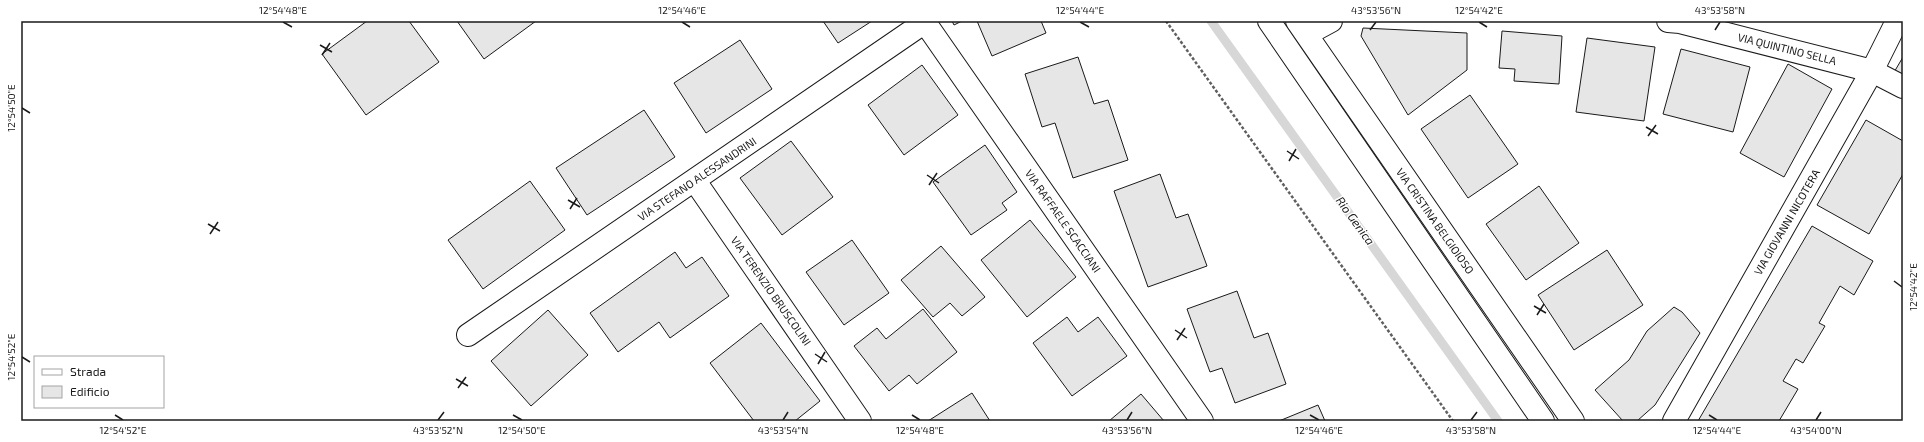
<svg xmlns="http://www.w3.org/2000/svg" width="1924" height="442" font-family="'Exo 2',sans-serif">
  <rect width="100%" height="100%" fill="#fff"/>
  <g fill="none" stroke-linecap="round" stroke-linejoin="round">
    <path stroke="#d7d7d7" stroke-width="9" d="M1211,21L1498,421"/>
  </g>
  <g fill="#e6e6e6" stroke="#1a1a1a">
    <path d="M367,21H409L439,62L366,115L322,54Z"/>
    <path d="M457,21H536L484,59Z"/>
    <path d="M823,21H872L838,43Z"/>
    <path d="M952,21H962L954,25Z"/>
    <path d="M977,21H1041L1046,33L992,56Z"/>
    <path d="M1363,28L1467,33V70L1408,115L1361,36Z"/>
    <path d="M1502,31L1562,36L1559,84L1514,81L1515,69L1499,68Z"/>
    <path d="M1587,38L1655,47L1644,121L1576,112Z"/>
    <path d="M740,40L772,89L706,133L674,83Z"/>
    <path d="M1681,49L1750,67L1733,132L1663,114Z"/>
    <path d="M1078,57L1094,104L1108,100L1128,160L1073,178L1055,123L1042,127L1025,74Z"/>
    <path d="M1903,57V80L1893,74Z"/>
    <path d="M1788,64L1832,89L1784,177L1740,153Z"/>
    <path d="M922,65L958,115L904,155L868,105Z"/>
    <path d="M1470,95L1518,164L1468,198L1421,129Z"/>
    <path d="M644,110L675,157L587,215L556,168Z"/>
    <path d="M1866,120L1903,141V174L1869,234L1817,205Z"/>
    <path d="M791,141L833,197L782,235L740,178Z"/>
    <path d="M985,145L1017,192L1002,203L1007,210L971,235L933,182Z"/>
    <path d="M1160,174L1176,218L1188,214L1207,266L1148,287L1114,191Z"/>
    <path d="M530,181L565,230L483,289L448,240Z"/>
    <path d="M1539,186L1579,243L1526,280L1486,224Z"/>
    <path d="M1030,220L1076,277L1027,317L981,260Z"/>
    <path d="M1812,226L1873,261L1854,295L1840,286L1819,323L1825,326L1803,363L1796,359L1783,381L1798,389L1779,421H1698Z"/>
    <path d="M852,240L889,293L844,325L806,272Z"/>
    <path d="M941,246L985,297L962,316L950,303L933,317L901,280Z"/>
    <path d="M1607,250L1643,305L1574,350L1538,295Z"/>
    <path d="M675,252L686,268L702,257L729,296L670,338L659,322L618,352L590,313Z"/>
    <path d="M1237,291L1254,338L1268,333L1286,384L1235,403L1222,368L1210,372L1187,309Z"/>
    <path d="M1674,307L1682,312L1700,333L1655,405L1637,421H1623L1595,390L1629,360L1647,331Z"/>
    <path d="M923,309L957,352L917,384L909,375L889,391L854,346L877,328L886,339Z"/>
    <path d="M548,310L588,355L531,406L491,361Z"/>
    <path d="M1067,317L1078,332L1098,317L1127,356L1072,396L1033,343Z"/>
    <path d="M761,323L820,401L795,421H754L710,363Z"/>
    <path d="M972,393L990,421H928Z"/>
    <path d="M1141,394L1164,421H1109Z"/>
    <path d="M1318,405L1325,421H1279Z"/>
  </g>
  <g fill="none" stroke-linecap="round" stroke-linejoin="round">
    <g stroke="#1a1a1a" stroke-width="24">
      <g id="street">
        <path d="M924,21L1202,421"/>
        <path d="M1668,21L1680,22L1872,71L1903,87"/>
        <path d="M1307,34L1331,21"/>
        <path d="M695,181L860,421"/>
        <path d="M468,335L925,22"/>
        <path d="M1674,421L1872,71L1897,21"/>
      </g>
    </g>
    <g stroke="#1a1a1a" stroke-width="24">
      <g id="secondary">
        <path d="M1269,21L1543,421"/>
        <path d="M1297,21L1573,421"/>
      </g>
    </g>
    <path stroke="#5f5f5f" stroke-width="2.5" stroke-dasharray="3 2" stroke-linecap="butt" d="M1166,21L1453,421"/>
    <use href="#street" stroke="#fff" stroke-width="22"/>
    <use href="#secondary" stroke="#fff" stroke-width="22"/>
  </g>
  <path fill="none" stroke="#1a1a1a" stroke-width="1.5" d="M283,22L292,27M682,22L690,27M1080,22L1089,27M1479,22L1487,27M1370,30L1376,22M1715,30L1720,22M320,45L332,52M322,55L330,43M22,108L30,113M1646,127L1658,134M1648,136L1656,125M1287,151L1299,159M1289,161L1296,149M927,175L939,183M929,185L937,173M568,200L580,207M570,209L577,198M208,224L220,231M210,234L218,222M1894,281L1902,287M1534,306L1546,313M1537,315L1544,304M1175,330L1187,338M1177,340L1185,328M815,354L827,362M22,357L30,362M818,364L825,352M456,379L468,386M458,388L466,377M115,415L123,420M513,415L522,420M912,415L920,420M1310,415L1319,420M1709,415L1717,420M438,420L444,412M783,420L788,412M1127,420L1132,412M1471,420L1477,412M1816,420L1821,412"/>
  <g text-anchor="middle" stroke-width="3" stroke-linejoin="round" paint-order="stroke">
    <g font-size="11" fill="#1a1a1a" stroke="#fff">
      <text transform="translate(1787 49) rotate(14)" y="4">VIA QUINTINO SELLA</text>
      <text transform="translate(697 179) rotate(-34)" y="4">VIA STEFANO ALESSANDRINI</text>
      <text transform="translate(1063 221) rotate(55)" y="4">VIA RAFFAELE SCACCIANI</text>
      <text transform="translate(1435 221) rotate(55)" y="4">VIA CRISTINA BELGIOIOSO</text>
      <text transform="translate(1787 222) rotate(-60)" y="4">VIA GIOVANNI NICOTERA</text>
      <text transform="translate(771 291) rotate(55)" y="4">VIA TERENZIO BRUSCOLINI</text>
    </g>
    <g font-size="12" font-style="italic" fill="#1a1a1a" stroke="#fff">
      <text transform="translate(1355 221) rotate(54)" y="4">Rio Genica</text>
    </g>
  </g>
  <rect width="1924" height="442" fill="none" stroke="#ffffff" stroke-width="44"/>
  <rect x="34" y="356" width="130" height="52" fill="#ffffff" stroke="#a3a3a3"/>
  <rect x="42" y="369" width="20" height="6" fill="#ffffff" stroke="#a3a3a3"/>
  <text x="70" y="376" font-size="12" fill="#1a1a1a">Strada</text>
  <rect x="42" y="386" width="20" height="12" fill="#e6e6e6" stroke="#a3a3a3"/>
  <text x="70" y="396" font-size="12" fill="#1a1a1a">Edificio</text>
  <rect x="22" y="22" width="1880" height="398" fill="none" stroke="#1a1a1a" stroke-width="1.5"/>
  <g font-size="10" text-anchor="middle" fill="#1a1a1a">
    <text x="283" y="14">12°54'48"E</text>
    <text x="682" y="14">12°54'46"E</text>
    <text x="1080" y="14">12°54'44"E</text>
    <text x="1376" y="14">43°53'56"N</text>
    <text x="1479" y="14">12°54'42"E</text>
    <text x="1720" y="14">43°53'58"N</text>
    <text transform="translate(11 108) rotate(-90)" y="4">12°54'50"E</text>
    <text transform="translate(1913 287) rotate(-90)" y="4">12°54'42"E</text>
    <text transform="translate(11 357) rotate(-90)" y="4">12°54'52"E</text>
    <text x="123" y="434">12°54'52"E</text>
    <text x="438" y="434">43°53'52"N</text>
    <text x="522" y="434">12°54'50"E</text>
    <text x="783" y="434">43°53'54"N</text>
    <text x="920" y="434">12°54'48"E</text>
    <text x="1127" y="434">43°53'56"N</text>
    <text x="1319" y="434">12°54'46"E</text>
    <text x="1471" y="434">43°53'58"N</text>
    <text x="1717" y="434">12°54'44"E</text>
    <text x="1816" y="434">43°54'00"N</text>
  </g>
</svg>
